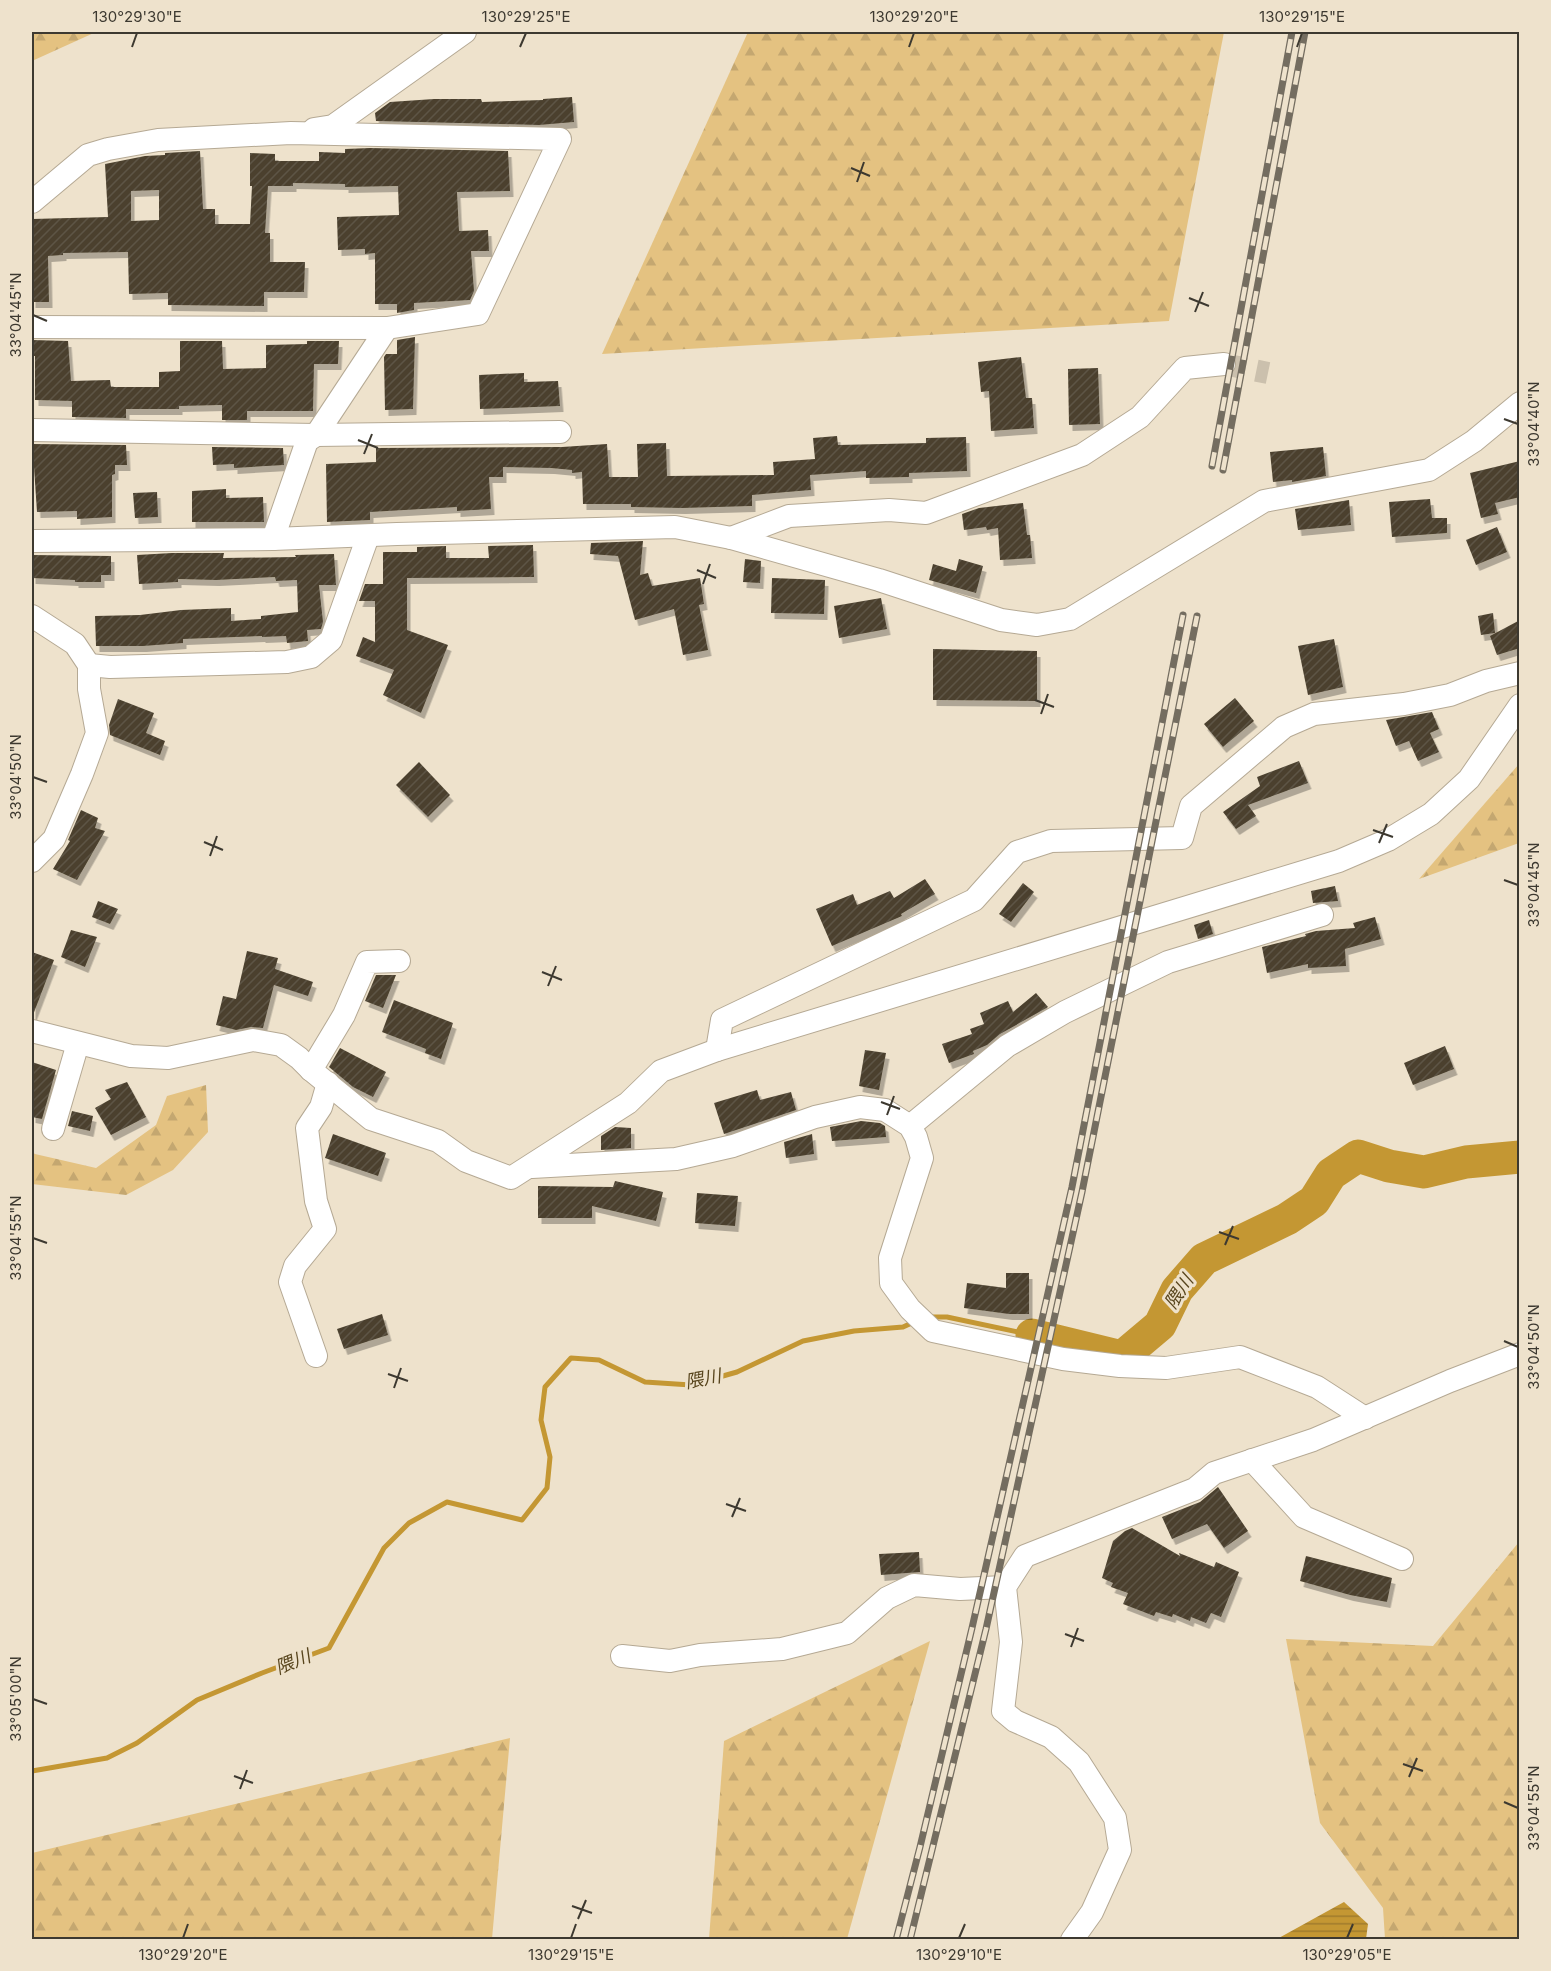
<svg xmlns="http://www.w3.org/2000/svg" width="1551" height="1971" font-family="Inter,'Noto Sans JP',sans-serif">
  <defs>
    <pattern id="forest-firs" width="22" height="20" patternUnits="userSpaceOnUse" patternTransform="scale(1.5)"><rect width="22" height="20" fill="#e4c281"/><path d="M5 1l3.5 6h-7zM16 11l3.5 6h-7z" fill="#c4a770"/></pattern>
    <pattern id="water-rules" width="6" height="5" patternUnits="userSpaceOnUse" patternTransform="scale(1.5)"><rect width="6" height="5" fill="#c49733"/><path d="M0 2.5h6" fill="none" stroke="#a07c2c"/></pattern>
    <pattern id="building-hatch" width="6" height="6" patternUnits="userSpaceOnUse" patternTransform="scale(1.5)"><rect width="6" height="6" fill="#4b412f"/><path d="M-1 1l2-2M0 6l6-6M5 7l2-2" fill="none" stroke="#5d5545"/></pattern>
    <filter id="shadow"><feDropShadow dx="3.5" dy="6" stdDeviation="0" flood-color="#0004"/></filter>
  </defs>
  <rect width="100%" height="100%" fill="#eee2cc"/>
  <g fill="url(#forest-firs)">
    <path d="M32,32H96L32,61Z"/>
    <path d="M748,32H1224L1169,321L602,354Z"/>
    <path d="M1519,764V843L1419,879Z"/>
    <path d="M206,1085L208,1132L173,1170L126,1195L32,1184V1152L35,1154L96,1168L156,1125L167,1096Z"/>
    <path d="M1519,1542V1939H1385L1383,1908L1320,1823L1286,1639L1433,1646Z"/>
    <path d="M930,1641L847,1939H709L724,1741Z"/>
    <path d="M510,1738L492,1939H32V1853Z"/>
  </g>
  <path fill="url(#water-rules)" d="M1344,1902L1368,1924L1366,1939H1277Z"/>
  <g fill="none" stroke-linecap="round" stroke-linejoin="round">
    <g stroke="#c49733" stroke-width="5">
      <path d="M929,1317H947L1032,1335"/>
      <path d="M32,1771L107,1758L137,1743L197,1700L262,1673L329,1648L384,1548L409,1523L447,1502L522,1520L547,1488L550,1457L541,1420L545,1387L571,1358L599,1360L645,1382L691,1385L737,1372L803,1341L854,1331L903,1327L914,1322"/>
    </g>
    <path stroke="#c49733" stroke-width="33" d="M1032,1335L1122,1357L1160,1325L1177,1290L1204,1259L1287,1219L1314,1201L1331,1174L1358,1156L1389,1166L1424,1172L1466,1162L1520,1157"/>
  </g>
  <g fill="url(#building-hatch)" fill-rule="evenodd" filter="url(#shadow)">
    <path d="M572,97L574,122L539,125L376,121L375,113L390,102L434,99H481L482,102L543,100V99Z"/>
    <path d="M370,148L508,151L510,191L457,192L459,231L488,230L489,251H471L474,291L470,300L414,303V310L397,313V304H375V253L365,254V249L338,250L337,217L399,215L398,186L345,187V184L293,183V186H268L265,233H270V262H305L304,292H264V306L168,305V293L129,294L128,252L63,253V255L48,256L49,302H32V219L108,217L105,164L145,156L165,155V153L200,151L203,209H215V224H250L252,186H250V153L275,154V161H319V152L345,153V149ZM159,190V220L131,221V191Z"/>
    <path d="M415,337L413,409L385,410L384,357L386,354H397V340Z"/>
    <path d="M32,340L68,341L71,381L110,380L111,387H159V372L180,371V341H222L223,369L266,368V345L307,344V341H339L338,364H314L313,411H247V420H222V405L179,406V409H126V418L72,417V401L35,400V356H32Z"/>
    <path d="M1021,357L1026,398H1032L1034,428L991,431L989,391L981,392L978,362Z"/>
    <path d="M1098,368L1100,424L1069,425L1068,369Z"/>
    <path d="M524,373V382L558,381L560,406L480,409L479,375Z"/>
    <path d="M837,436L838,445L926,443V438L966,437L967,471L909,473V477L866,478V471L810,475L811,490L752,495V506L682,508L631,507V504H583L582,472L572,473V470L551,468L503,467V477H489L491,509L457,511V507L370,512V520L327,522L326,464L376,462V448L562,447L607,444L609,477H638L637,444L666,443L667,476L774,475L773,462L815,459L813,438Z"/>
    <path d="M32,444L126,445L127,465H115V474L112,475V517L77,519V511L37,512L34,467H32Z"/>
    <path d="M212,447L283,448L284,465L234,468V464L213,465Z"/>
    <path d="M1323,447L1326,476L1292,482V480L1273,482L1270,452Z"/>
    <path d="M1520,461V497L1495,503L1498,514L1481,518L1470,473Z"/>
    <path d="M226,489V498L263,497L264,522H192V491Z"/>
    <path d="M157,492L158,517L135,518L133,493Z"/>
    <path d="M1430,499L1432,518H1447V533L1392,537L1389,502Z"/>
    <path d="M1349,500L1351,525L1298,530L1295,509Z"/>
    <path d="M1023,503L1027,535H1030L1032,558L1000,560L998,528L987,530L986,527L964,530L962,514L979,508Z"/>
    <path d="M1497,527L1507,552L1476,565L1466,540Z"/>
    <path d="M643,541L640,575L648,573L652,586L700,578L704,604L699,605L708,650L683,655L674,609L635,620L618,556L590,554L591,543Z"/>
    <path d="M533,545L534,577L407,578V630L448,645L421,713L383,695L394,670L356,656L363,637L375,642V601H359L365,584H383V552H417V547L446,546V558H489L488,546Z"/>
    <path d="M172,553H224L223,558L296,557L295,555L334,554L336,585H319L323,622L321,629L307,630L308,641L287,643L286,636L262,637V636L183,639V643L143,646H96L95,616L140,615L181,610L231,608V621L261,619V616L298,612L297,580L276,581L275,577L216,580L178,579V582L139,584L137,555Z"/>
    <path d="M32,555L111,556V575H101V582H75V580L32,578Z"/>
    <path d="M745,559L761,561L760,583L743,582Z"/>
    <path d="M959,559L983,566L976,593L929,580L933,564L956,571Z"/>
    <path d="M772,578L825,580L824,614L771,613Z"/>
    <path d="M881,598L887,629L839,638L834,606Z"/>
    <path d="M1493,613L1495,633L1481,635L1478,616Z"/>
    <path d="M1520,620V648L1497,655L1490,636Z"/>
    <path d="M1334,639L1343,687L1308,695L1298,646Z"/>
    <path d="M933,649L1037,651V701L933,700Z"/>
    <path d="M1235,698L1254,721L1223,747L1204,724Z"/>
    <path d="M118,699L154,713L146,733L165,741L160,755L110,735L109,725Z"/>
    <path d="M1432,712L1439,729L1430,733L1439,752L1418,761L1409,741L1396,746L1386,720Z"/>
    <path d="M1299,761L1308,783L1248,805L1256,816L1236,829L1223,812L1260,786L1257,777Z"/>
    <path d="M419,762L450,795L428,817L396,785Z"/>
    <path d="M81,810L98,818L95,828L105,831L77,880L53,869L70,841L68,840Z"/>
    <path d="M925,879L935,894L901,914L902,916L832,946L816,909L853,894L857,905L890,891L894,898Z"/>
    <path d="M1023,883L1034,892L1011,922L999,914Z"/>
    <path d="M1335,886L1338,901L1313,903L1311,891Z"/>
    <path d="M98,901L118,909L110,924L92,917Z"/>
    <path d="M1375,917L1381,939L1345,949L1346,966L1308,968V964L1267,973L1262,947L1306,936L1305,934L1316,931L1355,928L1353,923Z"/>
    <path d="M1209,920L1213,934L1198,939L1194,925Z"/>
    <path d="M71,930L97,937L85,967L61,957Z"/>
    <path d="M247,951L278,958L275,969L313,982L308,996L274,985L263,1028L251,1027L236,1030L216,1025L223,996L236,999Z"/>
    <path d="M32,952L54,960L33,1015H32Z"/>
    <path d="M376,975H396L383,1008L365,1001Z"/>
    <path d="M1036,993L1048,1007L1000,1034L987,1045L973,1051L974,1054L949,1063L942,1044L972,1034L970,1029L984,1024L980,1013L1008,1001L1013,1012Z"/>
    <path d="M394,1000L453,1023L441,1059L425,1053L426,1049L382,1032Z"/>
    <path d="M1445,1046L1454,1069L1413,1085L1404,1063Z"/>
    <path d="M340,1048L386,1072L373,1097L353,1087L329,1067Z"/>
    <path d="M865,1050L886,1053L879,1090L859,1086Z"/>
    <path d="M32,1062L56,1070L42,1119L32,1117Z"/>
    <path d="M127,1082L146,1117L111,1135L95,1108L111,1099L105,1090Z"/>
    <path d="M757,1090L760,1100L791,1092L796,1110L724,1134L714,1103Z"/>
    <path d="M72,1111L93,1116L90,1131L68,1126Z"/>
    <path d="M861,1121L880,1123L885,1126L886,1137L832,1141L830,1127Z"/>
    <path d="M615,1127L631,1128V1148L601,1150V1136Z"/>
    <path d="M333,1134L386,1153L378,1176L325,1158Z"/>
    <path d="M812,1134L814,1154L786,1158L784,1142Z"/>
    <path d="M615,1181L663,1192L656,1221L592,1206V1218H538V1186L613,1187Z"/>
    <path d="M697,1193L738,1196L735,1226L695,1223Z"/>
    <path d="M1006,1273H1029V1314H1009L964,1308L967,1283L1006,1288Z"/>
    <path d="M382,1314L388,1335L344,1349L337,1329Z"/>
    <path d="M1218,1487L1248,1531L1224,1548L1207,1524L1172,1539L1162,1517L1200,1502Z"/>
    <path d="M1132,1528L1180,1556L1179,1553L1214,1567L1216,1562L1239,1572L1221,1617L1211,1613L1206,1623L1191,1617L1190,1621L1173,1614L1172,1617L1156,1612L1154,1616L1123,1604L1128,1593L1111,1587L1113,1583L1102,1578L1113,1541L1125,1531Z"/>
    <path d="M919,1552L920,1572L881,1575L879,1554Z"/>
    <path d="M1306,1556L1392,1578L1387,1602L1350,1595L1300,1581Z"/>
  </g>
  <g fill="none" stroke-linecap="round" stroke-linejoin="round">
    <path stroke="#cbc0ad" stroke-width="22" stroke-dasharray="22 11" stroke-linecap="butt" d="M1224,364L1268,373"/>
    <g stroke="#b5a994" stroke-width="24">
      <g id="minor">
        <path d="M314,129L333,126L465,32"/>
        <path d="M32,202L88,155L108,149L158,140L291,133L560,139L478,314L387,328L32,327"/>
        <path d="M32,430L316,435L560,432"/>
        <path d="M731,538L789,516L889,510L926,513L1082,455L1140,417L1185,368L1224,364"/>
        <path d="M273,539L307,441L316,435L387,328"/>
        <path d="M32,541L273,539L397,534L675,527L731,538L879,580L1001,620L1037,625L1070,619L1264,501L1429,470L1474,441L1520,403"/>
        <path d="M32,616L75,644L89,665V689L97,733L82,774L54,839L32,861"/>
        <path d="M89,665L110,667L287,662L311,657L331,640L368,536"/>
        <path d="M32,1031L131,1056L168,1058L253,1040L281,1045L299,1058L311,1070L371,1119L438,1141L466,1161L511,1178L628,1103L661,1071L717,1050L1339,861L1388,840L1431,814L1469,779L1520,705"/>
        <path d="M717,1050L722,1020L974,900L1017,852L1051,841L1182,838L1191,806L1284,727L1314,714L1404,704L1450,695L1486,681L1520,673"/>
        <path d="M311,1070L344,1015L367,962L399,961"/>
        <path d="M910,1126L1007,1046L1065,1012L1168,962L1322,915"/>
        <path d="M53,1129L78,1043"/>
        <path d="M532,1167L676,1159L733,1146L815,1117L860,1107L885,1110L910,1126L916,1137L922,1158L890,1258L891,1283L910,1309L933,1331L1063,1359L1120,1366L1166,1368L1240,1357L1317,1387L1365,1418"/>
        <path d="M316,1356L290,1282L295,1266L325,1229L316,1201L307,1128L321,1107L328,1083"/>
        <path d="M1252,1460L1304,1517L1402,1559"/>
        <path d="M622,1656L670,1661L700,1655L782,1649L847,1633L887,1598L914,1585L960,1589L1005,1587"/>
        <path d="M1072,1940L1092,1912L1120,1850L1115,1818L1079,1762L1051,1737L1015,1721L1003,1711L1011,1642L1005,1587L1025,1556L1195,1489L1214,1473L1313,1440L1450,1381L1520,1354"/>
      </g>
    </g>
    <use href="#minor" stroke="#fff" stroke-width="22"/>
    <g stroke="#746d60" stroke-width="7">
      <g id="rail">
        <path d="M1212,466L1292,32"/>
        <path d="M1223,470L1305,32"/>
        <path d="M896,1940L920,1847L972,1628L1072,1187L1183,615"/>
        <path d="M910,1940L986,1629L1082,1192L1197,616"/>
      </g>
    </g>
    <use href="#rail" stroke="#eee2cc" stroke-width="4.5" stroke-dasharray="14" stroke-linecap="butt"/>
  </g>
  <path fill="none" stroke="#3d3930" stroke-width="2" d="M132,47L137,33M520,47L526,33M909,47L914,33M1297,47L1302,33M851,168L870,176M857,182L864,162M1189,298L1209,306M1195,312L1203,292M33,315L47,321M1504,419L1518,424M358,440L378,448M364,454L372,434M697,570L716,578M703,584L710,564M1035,700L1054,707M1041,714L1048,694M33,777L47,782M1373,830L1393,837M204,842L223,850M1379,843L1387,824M210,856L217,836M1504,880L1518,885M542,972L562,980M548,986L556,966M881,1102L900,1109M887,1115L894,1096M1219,1232L1239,1239M33,1238L47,1243M1225,1245L1233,1226M1504,1341L1518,1347M388,1374L408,1381M394,1388L401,1368M726,1504L746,1511M732,1517L740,1498M1065,1634L1084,1641M1071,1647L1078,1628M33,1699L47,1704M1403,1764L1423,1771M234,1776L253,1783M1409,1777L1417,1758M240,1789L247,1770M1504,1802L1518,1808M572,1906L592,1913M578,1919L586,1900M183,1938L188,1924M571,1938L576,1924M959,1938L965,1924M1347,1938L1353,1924"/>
  <g text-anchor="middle" stroke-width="6" stroke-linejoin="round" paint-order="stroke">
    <g font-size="18" font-style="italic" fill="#58451d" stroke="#eee2cc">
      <text transform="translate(1179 1292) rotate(-57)" y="6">隈川</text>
      <text transform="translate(703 1379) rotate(-11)" y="6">隈川</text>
      <text transform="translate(293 1662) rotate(-22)" y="6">隈川</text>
    </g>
  </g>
  <rect width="1551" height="1971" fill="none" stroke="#eee2cc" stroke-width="66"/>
  <rect x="33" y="33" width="1485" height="1905" fill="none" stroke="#3d3930" stroke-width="2"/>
  <g font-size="15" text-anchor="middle" fill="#3d3930">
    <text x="137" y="22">130°29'30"E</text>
    <text x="526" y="22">130°29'25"E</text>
    <text x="914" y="22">130°29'20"E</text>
    <text x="1302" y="22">130°29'15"E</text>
    <text transform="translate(16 315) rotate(-90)" y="5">33°04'45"N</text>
    <text transform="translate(1534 424) rotate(-90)" y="5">33°04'40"N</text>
    <text transform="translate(16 777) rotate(-90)" y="5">33°04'50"N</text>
    <text transform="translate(1534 885) rotate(-90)" y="5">33°04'45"N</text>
    <text transform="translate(16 1238) rotate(-90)" y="5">33°04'55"N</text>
    <text transform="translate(1534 1347) rotate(-90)" y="5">33°04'50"N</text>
    <text transform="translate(16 1699) rotate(-90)" y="5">33°05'00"N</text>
    <text transform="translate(1534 1808) rotate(-90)" y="5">33°04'55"N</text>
    <text x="183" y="1960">130°29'20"E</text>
    <text x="571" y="1960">130°29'15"E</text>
    <text x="959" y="1960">130°29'10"E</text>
    <text x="1347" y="1960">130°29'05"E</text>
  </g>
</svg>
